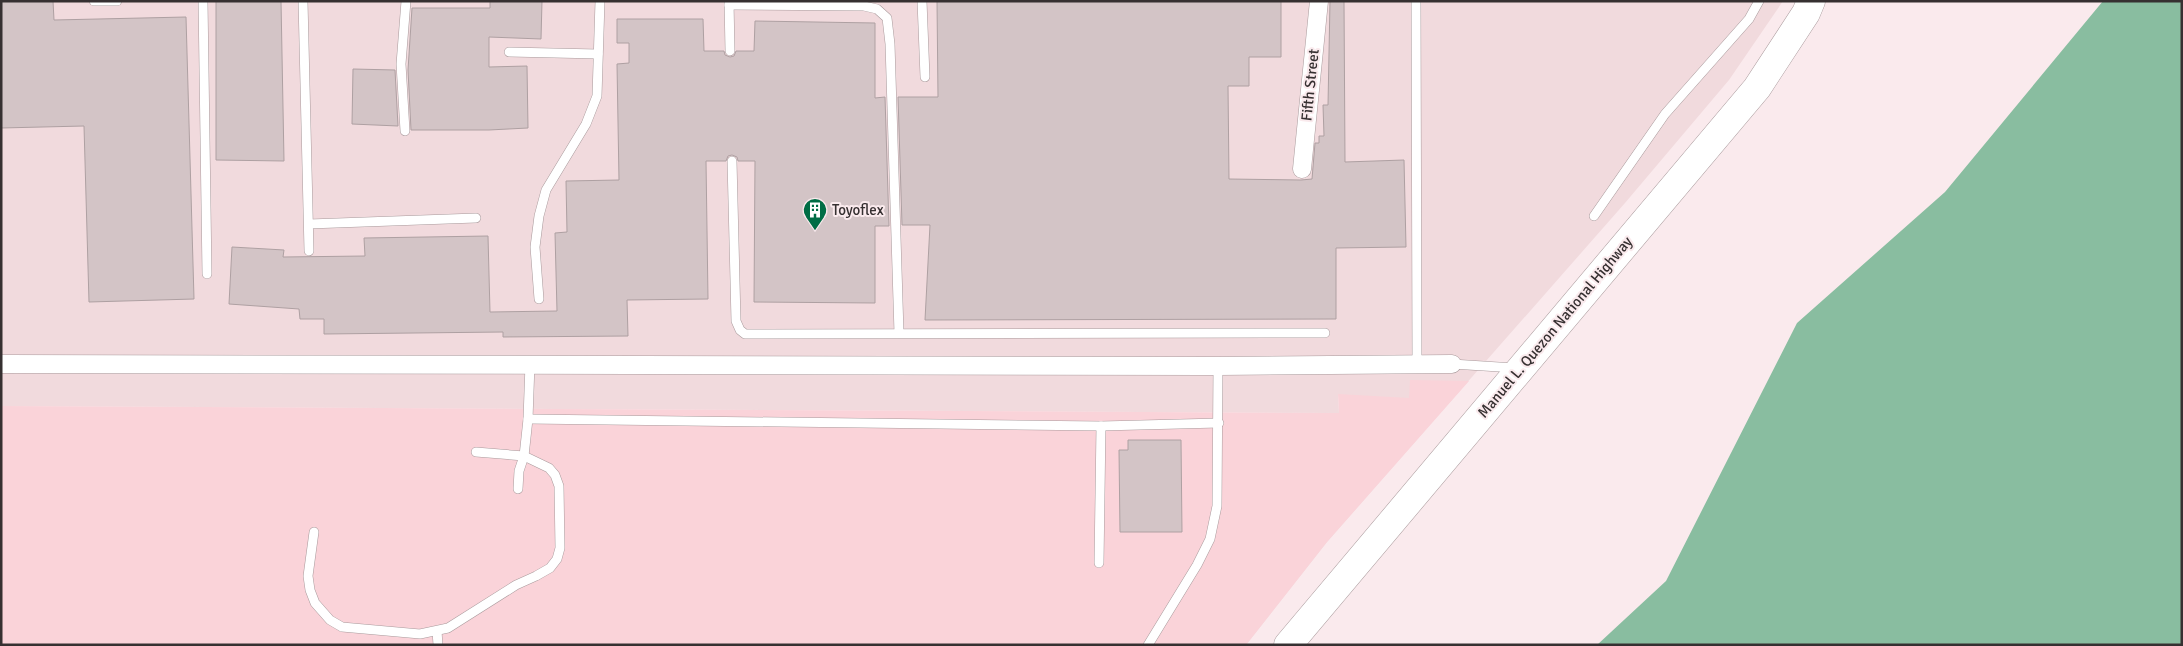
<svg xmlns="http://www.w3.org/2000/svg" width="2183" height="646" font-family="Signika,sans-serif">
  <rect width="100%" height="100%" fill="#faeaed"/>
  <path fill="#f1dadd" d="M1,1H1783L1729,80L1625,203L1327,542L1246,645H1V428L1378,437L1338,395L1339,413L1,406Z"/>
  <path fill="#fad3d9" d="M1410,380L1469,381L1327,542L1246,645H1V406L1339,413L1338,394L1409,398Z"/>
  <path fill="#89bda0" d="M2103,1H2182V645H1597L1666,581L1797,323L1945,192Z"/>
  <g fill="#d3c4c6" stroke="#aea0a2">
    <path d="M1,1H53L54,20L186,17L194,299L89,302L84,126L1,128Z"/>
    <path d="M216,1H281L284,161L216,160Z"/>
    <path d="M490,1H542L541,39L489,37V67L527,66L528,128L489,130H411L408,70L412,8H490Z"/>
    <path d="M937,1H1281V57H1249V86H1228L1229,179L1301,180L1312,179L1315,143H1319V136H1324L1323,105H1328L1330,1H1344L1345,162L1404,160L1406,247L1336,248V319L925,320L930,225H902L898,97H938Z"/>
    <path d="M617,19H703L704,51H724L725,55L730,57L734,56L736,51H754L755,21L875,23V98L885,97L889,226H875V303L754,302L755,161H738L737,157L732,155L728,156L726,161H706L708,299L627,300L628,336L503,337V332L324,334V319H300L299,309L229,304L232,247L284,250L283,257L365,256L364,238L488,236L490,312L557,311L555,233L567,232L566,181L619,180L617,64L629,63V43H617Z"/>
    <path d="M353,69L395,70L398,126L352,124Z"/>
    <path d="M1128,440H1181L1182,532H1120L1119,450H1128Z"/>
  </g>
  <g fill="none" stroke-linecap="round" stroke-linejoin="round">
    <g stroke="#a99a9c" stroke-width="10">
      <g id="service">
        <path d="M94,1H117"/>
        <path d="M203,1L207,274"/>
        <path d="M303,1L309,251"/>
        <path d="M729,1L730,51"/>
        <path d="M922,1L925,77"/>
        <path d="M1416,1L1417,363"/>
        <path d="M729,5L864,6L877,9L887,18L890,44L899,333"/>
        <path d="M509,52L598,54"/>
        <path d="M405,131L401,64L406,1"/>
        <path d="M732,161L736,321L740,330L745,334L1325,333"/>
        <path d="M1594,216L1665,114L1749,19L1759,1"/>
        <path d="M309,224L476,218"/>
        <path d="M539,299L535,247L539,216L546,190L586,124L597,96L600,1"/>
        <path d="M1452,364L1515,368"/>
        <path d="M528,419L1101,426L1219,423"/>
        <path d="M518,489L519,471L524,456L528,419L530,364"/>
        <path d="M314,532L308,576L310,590L315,603L330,620L342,627L420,634L448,628L516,585L536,576L550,568L557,559L560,548L559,486L555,475L549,468L524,456L476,452"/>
        <path d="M1099,563L1101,426"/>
        <path d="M437,631L438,645"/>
        <path d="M1148,645L1197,565L1210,539L1217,506L1218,366"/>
      </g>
    </g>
    <g stroke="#a99a9c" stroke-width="19">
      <g id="minor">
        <path d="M1302,169L1319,1"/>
        <path d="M1,364L1218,366L1452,364"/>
      </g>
    </g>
    <g stroke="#a99a9c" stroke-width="29">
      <path id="primary" d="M1288,645L1757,88L1806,13L1811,1"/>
    </g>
    <use href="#service" stroke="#fff" stroke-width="9"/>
    <use href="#minor" stroke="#fff" stroke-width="18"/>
    <use href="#primary" stroke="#fff" stroke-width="28"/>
  </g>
  <defs>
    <g id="building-pin" transform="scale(1.25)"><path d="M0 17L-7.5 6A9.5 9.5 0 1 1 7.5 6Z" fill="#006d45" stroke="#faeaed"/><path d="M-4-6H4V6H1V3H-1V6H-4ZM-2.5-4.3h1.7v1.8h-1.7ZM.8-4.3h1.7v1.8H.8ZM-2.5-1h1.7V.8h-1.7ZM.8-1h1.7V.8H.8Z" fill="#fff"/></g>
  </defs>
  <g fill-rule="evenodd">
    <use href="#building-pin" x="815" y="210"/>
  </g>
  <g text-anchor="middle" stroke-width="4" stroke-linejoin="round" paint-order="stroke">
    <g font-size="15" fill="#363031" stroke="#faeaed">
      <text transform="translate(1310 85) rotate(-84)" y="5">Fifth Street</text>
      <text transform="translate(1555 327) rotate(-50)" y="5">Manuel L. Quezon National Highway</text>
    </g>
    <g font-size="15" fill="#363031" stroke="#faeaed" text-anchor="start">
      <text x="832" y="215">Toyoflex</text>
    </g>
  </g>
  <rect width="2183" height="646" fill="none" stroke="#363031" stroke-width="5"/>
</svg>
